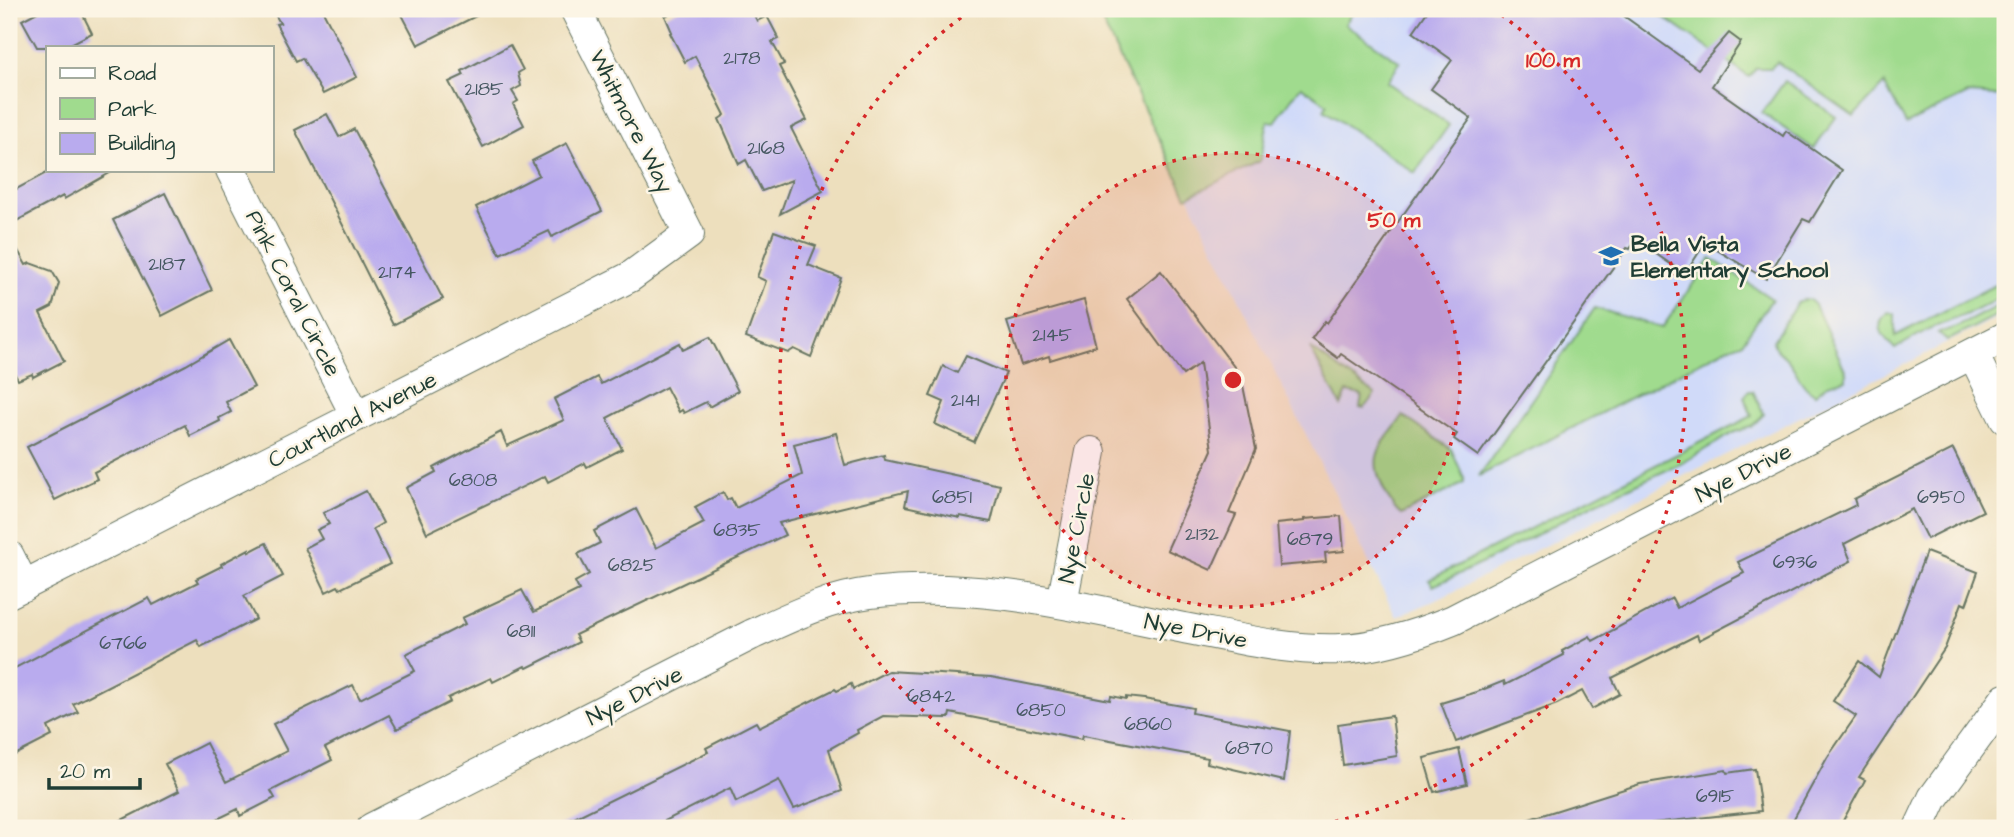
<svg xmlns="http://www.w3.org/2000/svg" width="2014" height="837" font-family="'Architects Daughter',sans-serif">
  <rect width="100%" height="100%" fill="#fcf5e5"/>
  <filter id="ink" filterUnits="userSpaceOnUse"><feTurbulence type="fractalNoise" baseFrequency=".0143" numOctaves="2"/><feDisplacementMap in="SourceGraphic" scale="14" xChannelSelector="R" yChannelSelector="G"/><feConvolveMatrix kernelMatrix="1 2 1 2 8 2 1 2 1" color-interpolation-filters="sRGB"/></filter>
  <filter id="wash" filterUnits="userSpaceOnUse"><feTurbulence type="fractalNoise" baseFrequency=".00686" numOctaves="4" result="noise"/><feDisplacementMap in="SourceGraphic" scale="28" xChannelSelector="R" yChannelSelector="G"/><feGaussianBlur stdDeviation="1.57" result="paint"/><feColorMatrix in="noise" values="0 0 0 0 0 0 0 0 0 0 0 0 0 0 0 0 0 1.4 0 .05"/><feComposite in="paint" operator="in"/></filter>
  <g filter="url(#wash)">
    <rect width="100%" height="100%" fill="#eddfbd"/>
    <path fill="#d0daf9" d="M1096,9H2005V314L1441,598L1396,617Z"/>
    <g fill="#a0db8e" stroke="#608c61" stroke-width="2">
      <path d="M1096,9H1355L1345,24L1400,62L1387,82L1449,125L1415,173L1324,110L1327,104L1301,86L1275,122L1268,121L1260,161L1187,197Z"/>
      <path d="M1652,9H2005V91L1997,96L1968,94L1906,124L1884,84L1854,116L1777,62L1771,68H1756L1749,77Z"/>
      <path d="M1785,81L1836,117L1814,149L1762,113Z"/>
      <path d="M1711,258L1772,299L1742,343L1727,348L1479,476L1595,308L1662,328Z"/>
      <path d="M2005,280V295L1972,312L1927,330L1895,349C1884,338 1872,325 1888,312L1895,314V336Z"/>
      <path d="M1805,299L1810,300L1815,305L1846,372V379L1828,384L1815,394C1800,387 1797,369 1786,358C1780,352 1775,350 1773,341L1797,303Z"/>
      <path d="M2005,302V311L1947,341L1938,333L1957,327Z"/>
      <path d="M1310,348L1375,394L1364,408H1360L1362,395L1347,392L1341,406Z"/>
      <path d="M1749,391H1753L1764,414L1751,427L1735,432L1682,463L1593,504L1487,561L1433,586L1429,580L1752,416L1744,397Z"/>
      <path d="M1403,416L1451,449L1464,478V483L1401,515C1393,509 1390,501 1385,492C1366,454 1381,447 1403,416Z"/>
    </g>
    <g id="blocks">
      <g fill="#b9abee">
        <path d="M43,9H80L92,33L65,47H37L22,20Z"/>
        <path d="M272,9H322L357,77L323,94L302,58L296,61L276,24L280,23Z"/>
        <path d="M399,9H490L418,45Z"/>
        <path d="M679,9H751L757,21L767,16L779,39L772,42L784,64L779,66L807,120L791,128L823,191L780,214L792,180L762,191L746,160L739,164L719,119L725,115L695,56L685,62L670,33L672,32L665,16Z"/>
        <path d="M1429,9H1614L1698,69L1729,33L1741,42L1712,86L1783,136L1786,131L1842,170L1810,222L1803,219L1766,279L1705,243L1685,274L1636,240L1630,249L1627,248L1478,456L1454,439L1457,434L1341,354L1338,358L1312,339L1325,321L1327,323L1471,118L1431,89L1452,60L1413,32Z"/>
        <path d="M510,45L523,70L518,73L521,86L512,91L518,101L513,104L524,125L483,147L449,82L464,75L462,71Z"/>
        <path d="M327,114L339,137L354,129L443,299L393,325L295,130Z"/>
        <path d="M567,143L602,211L552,237L549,231L500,254L476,207L539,175L532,161Z"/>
        <path d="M50,170H115L64,199L63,196L9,225V193L50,171Z"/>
        <path d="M165,193L212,290L162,316L113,220Z"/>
        <path d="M774,231L816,246L808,265L841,278L811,357L794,349L788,353L746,337L766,281L757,277Z"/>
        <path d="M9,234L26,265L30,263L52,271L59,283L52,307L40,313L64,361L33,377L32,374L18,380L9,363Z"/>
        <path d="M1161,271L1241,376L1256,449L1229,513L1236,515L1211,570L1167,550L1212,450L1200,363L1183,375L1127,299Z"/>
        <path d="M1084,300L1096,346L1050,360L1049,356L1021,365L1007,322Z"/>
        <path d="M710,337L738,391L709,407L706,402L684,413L682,410L679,412L666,387L607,418L622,449L587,467L585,463L548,482L545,476L427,533L406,488L436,472L434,468L501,432L507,446L564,420L554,399L597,377L601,384L680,343L683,350Z"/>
        <path d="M229,340L254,387L226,402L231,412L219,418L220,421L190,436L185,425L94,472L97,479L55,500L27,447L186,365Z"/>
        <path d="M966,356L1006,373L974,442L935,424L944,402L930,396L943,366L957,373Z"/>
        <path d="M836,433L845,465L884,455L885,460L1000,485L991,522L960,516V518L905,506L908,491L779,523L785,535L575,635L579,642L527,668L525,666L493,682L491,678L448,698L450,702L397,729L389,715L325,748L332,760L271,791L275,798L240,816L238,809L199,828H106L179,791L165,764L206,743L226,782L287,751L273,724L353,685L360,699L415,671L406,654L465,624L462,618L522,590L534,612L579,590L575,582L589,574L578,554L600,543L594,531L636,509L656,548L704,523L695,507L723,492L727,500L731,498L736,508L802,475L794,444Z"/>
        <path d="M1953,449L1983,511L1927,539L1912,509L1844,544L1851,561L1699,640L1697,635L1612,678L1620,694L1592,709L1582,691L1557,704L1456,742L1441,703L1477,692L1504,681L1505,685L1564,655L1562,651L1590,636L1593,641L1672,598L1677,608L1744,573L1738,562L1856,505L1854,499Z"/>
        <path d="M366,491L383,523L373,529L390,564L340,589L338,586L326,592L305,548L322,539L317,530L329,524L323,513Z"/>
        <path d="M1341,516L1344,551L1325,553L1326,562L1279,566L1276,524L1304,521V519Z"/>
        <path d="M266,543L283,576L244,596L256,619L201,647L197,640L73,704L78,712L48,727L52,736L9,758V671L149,598L153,605L198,582L196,579L222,566L221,564L249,549V552Z"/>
        <path d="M1926,552L1978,572L1966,605L1962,603L1945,648L1859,777L1865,780L1839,828H1809L1793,820L1827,758L1856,716L1833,701L1859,661L1879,677Z"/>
        <path d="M888,671L991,677L1110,700L1111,696L1126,699V697L1144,699L1193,708L1192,713L1290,731L1284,781L1207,763L1208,758L1083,735L1082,739L950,713L949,718H946L883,716L857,730L858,733L829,749L842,791L794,809L779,780L736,802L730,788L651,828H554L708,752L706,748L756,722L759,727L835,689L837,691L851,684L853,689Z"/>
        <path d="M1392,716L1397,756L1343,765L1338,724Z"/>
        <path d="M1459,749L1467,784L1434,792L1424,758Z"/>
        <path d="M1755,769L1761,811L1652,823L1653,828H1517V823L1640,784L1726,770L1727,773Z"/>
      </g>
    </g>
  </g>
  <g filter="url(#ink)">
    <use href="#blocks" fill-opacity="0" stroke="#677664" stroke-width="2"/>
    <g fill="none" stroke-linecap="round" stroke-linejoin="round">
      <g stroke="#677664" stroke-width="32">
        <g id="minor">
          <path d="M231,170L356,416"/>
          <path d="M1973,354L2005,419"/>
          <path d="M9,556L24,586"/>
          <path d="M9,593L630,277L689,234L575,9"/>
          <path d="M1062,603L1091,452"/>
          <path d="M372,828L751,635C788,618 828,598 870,593C978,580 1084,608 1189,629C1240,639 1289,651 1341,649C1379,647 1419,634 1453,620L2005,337"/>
          <path d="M1919,828L1933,798L2005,699"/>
        </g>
      </g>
      <use href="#minor" stroke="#fff" stroke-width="30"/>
    </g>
  </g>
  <circle cx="1233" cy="380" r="227" fill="#d62828" fill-opacity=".12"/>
  <g fill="none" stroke="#d62828" stroke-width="3.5" stroke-dasharray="3.5 7">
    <circle cx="1233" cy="380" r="227"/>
    <path d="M1166 828A453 453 0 0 1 973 9M1493 9A453 453 0 0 1 1300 828"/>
  </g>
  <defs>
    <g id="school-bare" transform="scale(1.89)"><path d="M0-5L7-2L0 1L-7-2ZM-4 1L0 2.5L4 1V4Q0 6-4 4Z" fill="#1f6fb2" stroke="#fcf5e5" stroke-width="2.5" paint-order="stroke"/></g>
  </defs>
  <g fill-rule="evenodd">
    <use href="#school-bare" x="1611" y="256"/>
  </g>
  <g text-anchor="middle" stroke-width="5" stroke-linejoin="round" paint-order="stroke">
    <g font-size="19" fill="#465862">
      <text x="742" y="64">2178</text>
      <text x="484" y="95">2185</text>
      <text x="766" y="154">2168</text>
      <text x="167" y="270">2187</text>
      <text x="397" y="278">2174</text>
      <text x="1052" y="341">2145</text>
      <text x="965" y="406">2141</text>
      <text x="473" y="486">6808</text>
      <text x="952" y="503">6851</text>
      <text x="1941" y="503">6950</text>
      <text x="737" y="536">6835</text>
      <text x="1202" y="540">2132</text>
      <text x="1310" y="545">6879</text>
      <text x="1795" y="568">6936</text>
      <text x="632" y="571">6825</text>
      <text x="521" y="637">6811</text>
      <text x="123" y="649">6766</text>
      <text x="931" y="702">6842</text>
      <text x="1041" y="716">6850</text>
      <text x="1148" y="730">6860</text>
      <text x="1249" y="754">6870</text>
      <text x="1715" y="802">6915</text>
    </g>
    <g font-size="23" fill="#1f3d34" stroke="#fcf5e5">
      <text transform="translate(632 121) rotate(63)" y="8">Whitmore Way</text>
      <text transform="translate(294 293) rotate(63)" y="8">Pink Coral Circle</text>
      <text transform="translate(352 419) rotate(-27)" y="8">Courtland Avenue</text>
      <text transform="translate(1743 472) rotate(-27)" y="8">Nye Drive</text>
      <text transform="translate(1076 528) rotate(-79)" y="8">Nye Circle</text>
      <text transform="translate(1196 630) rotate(11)" y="8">Nye Drive</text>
      <text transform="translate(634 695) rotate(-27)" y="8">Nye Drive</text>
    </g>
    <g font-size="23" font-weight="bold" fill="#1f3d34" stroke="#fcf5e5" text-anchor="start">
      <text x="1631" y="251">Bella Vista<tspan x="1631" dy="26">Elementary School</tspan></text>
    </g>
  </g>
  <circle cx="1233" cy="380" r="10" fill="#d62828" stroke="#fcf5e5" stroke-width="3.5"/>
  <g font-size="21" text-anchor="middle" font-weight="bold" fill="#d62828" stroke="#fcf5e5" stroke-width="5" stroke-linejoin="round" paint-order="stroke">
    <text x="1553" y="67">100 m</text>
    <text x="1394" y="227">50 m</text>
  </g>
  <rect width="2014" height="837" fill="none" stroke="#fcf5e5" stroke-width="35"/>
  <rect x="46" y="46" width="228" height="126" fill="#fcf5e5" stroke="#a4ab9e" stroke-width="2"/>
  <rect x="60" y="68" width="35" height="10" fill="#ffffff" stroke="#a4ab9e" stroke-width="2"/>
  <text x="108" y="80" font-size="21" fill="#1f3d34">Road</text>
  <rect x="60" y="98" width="35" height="21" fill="#a0db8e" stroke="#a4ab9e" stroke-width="2"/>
  <text x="108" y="116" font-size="21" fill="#1f3d34">Park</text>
  <rect x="60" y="133" width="35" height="21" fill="#b9abee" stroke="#a4ab9e" stroke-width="2"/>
  <text x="108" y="150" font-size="21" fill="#1f3d34">Building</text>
  <path d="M49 778v10h91v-10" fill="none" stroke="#1f3d34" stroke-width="3.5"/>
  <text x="60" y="778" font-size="21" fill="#1f3d34" stroke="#fcf5e5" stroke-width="5" paint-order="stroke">20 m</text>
</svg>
